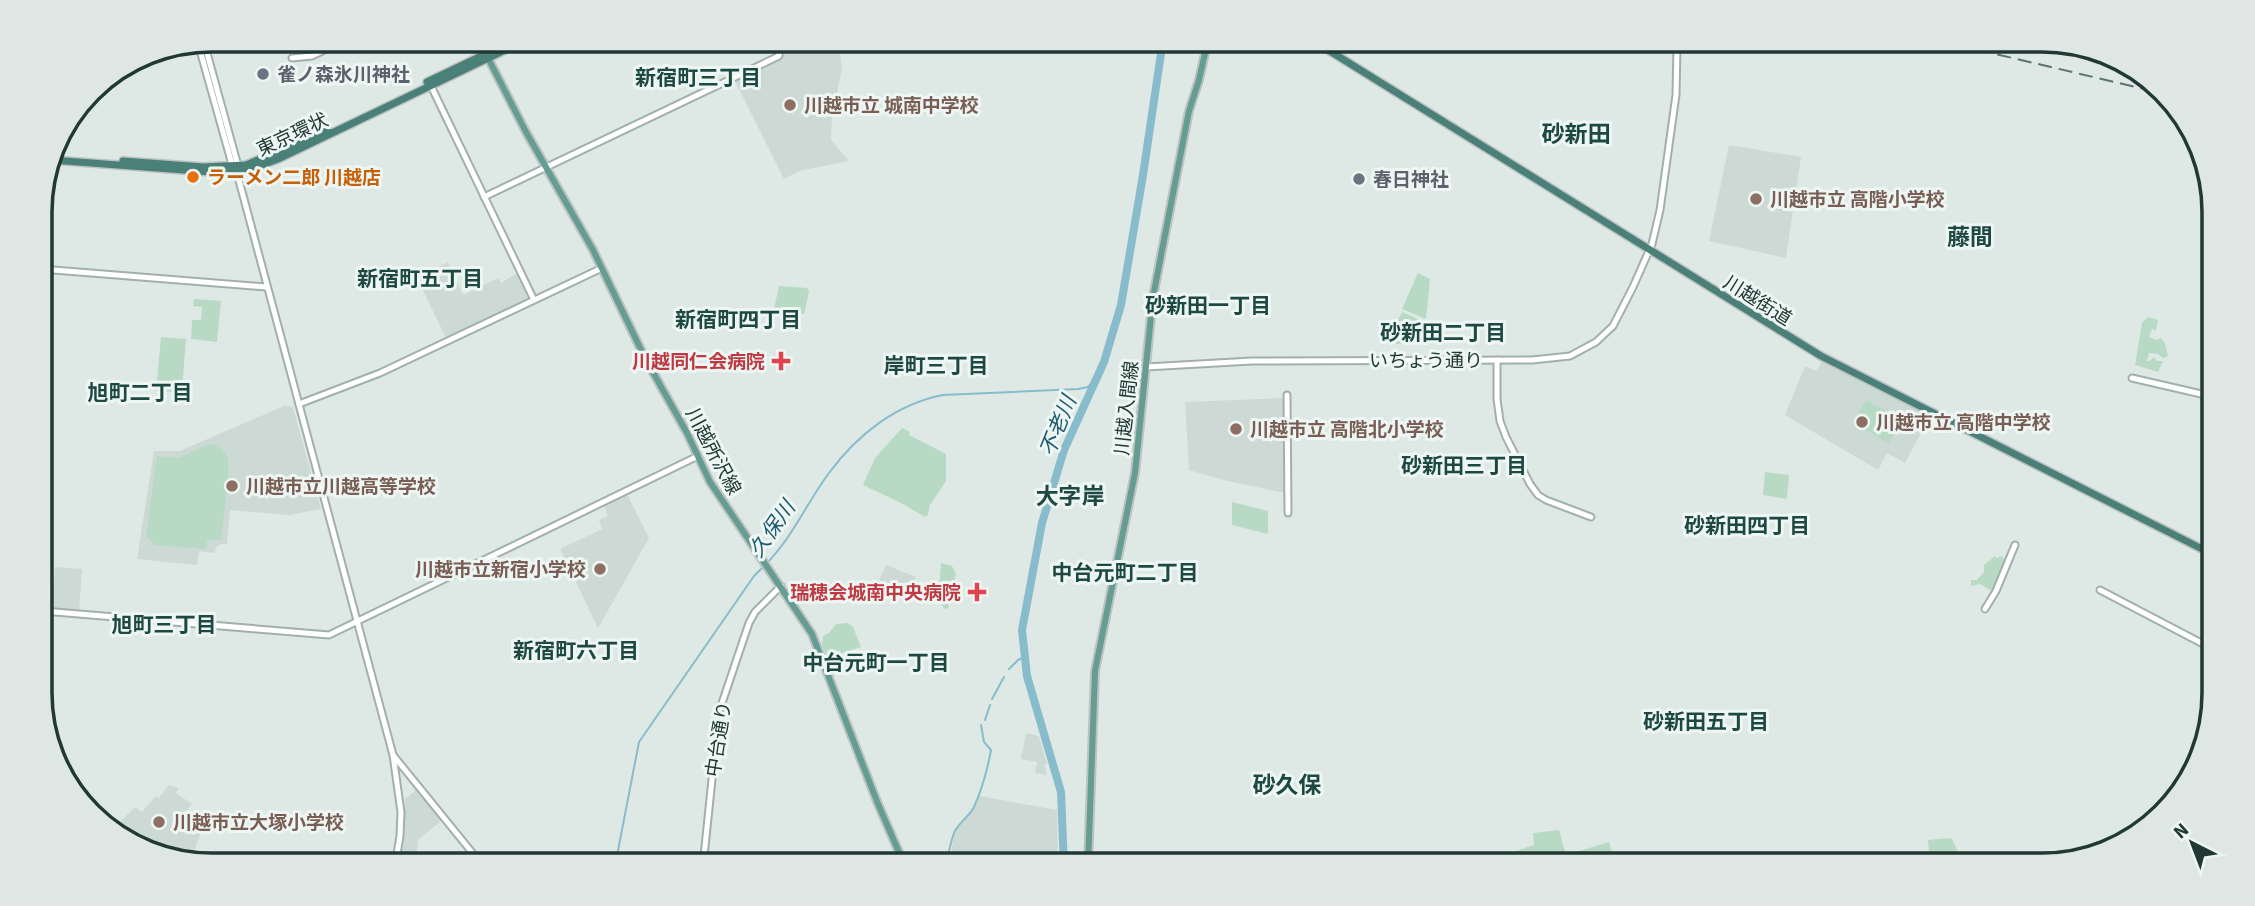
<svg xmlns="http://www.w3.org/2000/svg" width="2255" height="906" font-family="'Source Sans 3','Noto Sans JP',sans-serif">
  <rect width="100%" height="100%" fill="#dee9e5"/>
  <g fill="#cdd9d4">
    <path d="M839,43L842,69L832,116L831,140L849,161L799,171L784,179L735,81L782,58V52Z"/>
    <path d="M1729,145L1801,157L1786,258L1709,241Z"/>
    <path d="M448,262L463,295L498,278L501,283L517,273L528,299L446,338L417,278Z"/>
    <path d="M1822,362L1930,416L1905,463L1887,453L1878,470L1785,415L1805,366L1816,371Z"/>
    <path d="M1285,398V493L1227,481L1189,470L1185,402Z"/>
    <path d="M284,406L293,407L321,509L289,515L230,510L227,544H221L216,547L215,553L199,551L197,565L137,559L154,451H180Z"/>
    <path d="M627,494L649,538L598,628L560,549L602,529L599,520L608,516L604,506Z"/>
    <path d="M886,565L916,577L909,599L873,595Z"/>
    <path d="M55,567L82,569L79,613L51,610Z"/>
    <path d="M1026,733L1039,736L1047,764H1044L1047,775L1035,773L1037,762L1021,759Z"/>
    <path d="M169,785L179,788L176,793L192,804L184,813L204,824L190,862L157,856L114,828L135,807L142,812L156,796L159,798Z"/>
    <path d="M417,789L442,820L418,840L416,866H400L405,831V799Z"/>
    <path d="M979,796L1057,810L1058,866H948L955,831L974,809Z"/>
  </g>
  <g fill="#b8dac4">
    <path d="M1418,273L1430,279L1426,319L1402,309Z"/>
    <path d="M779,286L807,288L809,292L804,314L774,309Z"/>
    <path d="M194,299L221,301L217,342L191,339L192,320H201L202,307L193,306Z"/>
    <path d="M1402,312L1427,323L1425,343L1396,344L1395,326Z"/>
    <path d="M2148,317L2158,320L2156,330L2152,329L2149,337L2157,340L2161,338L2165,343L2168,356L2163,358L2158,354L2149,353L2147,361H2150L2154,357L2157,361H2163L2158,372L2135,365L2142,323Z"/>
    <path d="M161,337L186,339L182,390L179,392L156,391Z"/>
    <path d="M1866,400L1901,419L1889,443L1853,423Z"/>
    <path d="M902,428L910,432L909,435L946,454V481L930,505L928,515L925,517L903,504L863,485L875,458Z"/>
    <path d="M209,444C217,445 223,448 227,456C232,467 222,524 221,540H207L206,549L155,545L146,536L157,456L179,458Z"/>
    <path d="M1765,472L1789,475L1787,499L1763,495Z"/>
    <path d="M1232,502L1268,511V534L1232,525Z"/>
    <path d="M1995,556L1997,558L2001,556L2006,560L1992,591L1980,584L1971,586V580H1977L1984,572V565Z"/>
    <path d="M941,563L952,566L956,574L948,608L944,609C937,597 940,577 941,563Z"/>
    <path d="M848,623L853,627L861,647L827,658L822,645L823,636L829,633L836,624Z"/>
    <path d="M1559,830L1566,855L1609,842L1613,856L1598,861L1599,865L1516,866L1513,852L1534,845L1533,833Z"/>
    <path d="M1950,838L1952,839L1964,865H1930L1928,840Z"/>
  </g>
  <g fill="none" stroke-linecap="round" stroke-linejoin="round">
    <g stroke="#88bccc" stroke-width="2">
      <path d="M768,562C793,536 808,501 829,473C857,435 896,404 943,395L1078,389L1088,387L1096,378"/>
      <path d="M1009,669L1018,660L1024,657"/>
      <path d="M992,699L1004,677"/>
      <path d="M985,720L990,705"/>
      <path d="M615,866L639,742L754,576L764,566"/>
      <path d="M946,866C948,855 950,844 954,833C958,823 969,817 974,807C983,787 987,772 991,750L984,742L981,725"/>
    </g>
    <path stroke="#88bccc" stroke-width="8" d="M1064,866L1061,792L1027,676L1022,630L1042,523L1064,450L1104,362L1121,305L1143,175L1163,40"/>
    <g stroke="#a2b0ac" stroke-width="9">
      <g id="tertiary">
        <path d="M479,40L486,54"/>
        <path d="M204,42L238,166L237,173L393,755L401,812L400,836L395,866"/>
        <path d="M198,43L233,168"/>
        <path d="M165,50H200L226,40"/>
        <path d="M292,58L312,56L346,40"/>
        <path d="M431,86L534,300"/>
        <path d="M484,197L779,56V51"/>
        <path d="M41,269L266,287"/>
        <path d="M1497,360V399L1500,421L1506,437L1530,484L1538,495L1546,500L1591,517"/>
        <path d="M1146,367L1252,361L1532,360L1570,356L1596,342L1613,326L1633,287L1652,244L1660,210L1676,95L1677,47"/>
        <path d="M2132,378L2210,396"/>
        <path d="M1287,395L1288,513"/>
        <path d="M299,404L380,373L602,268"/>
        <path d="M2100,590L2207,646"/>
        <path d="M1985,609L1996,591L2015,545"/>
        <path d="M43,611L329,635L698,456"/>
        <path d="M393,755L483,866"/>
        <path d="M703,866L719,712L749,623L755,612L781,586"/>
      </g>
    </g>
    <g stroke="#bcc3c2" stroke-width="10">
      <g id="primary">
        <path d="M487,56L526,132L593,250L645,358L687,433L710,482L812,634L878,804L905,866"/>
        <path d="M1088,866L1095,671L1135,473L1153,297L1189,111L1199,80L1208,40"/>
      </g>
    </g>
    <g stroke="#bcc3c2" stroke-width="10">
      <g id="trunk">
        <path d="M1312,40L1821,356L2208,552"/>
        <path d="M427,82L515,40"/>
        <path d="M52,160L223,173L246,171L278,159L526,40"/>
        <path d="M123,161L203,167L246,165L328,130"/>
      </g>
    </g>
    <use href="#tertiary" stroke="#fff" stroke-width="5"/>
    <use href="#primary" stroke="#659d93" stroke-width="6"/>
    <use href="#trunk" stroke="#4a8078" stroke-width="7"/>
    <path stroke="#5b746f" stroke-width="2" stroke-dasharray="14 7" stroke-linecap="butt" d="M1936,40L2157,92"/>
  </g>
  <g fill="#6b7280" stroke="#eef6f3" stroke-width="2.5">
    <circle cx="263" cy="74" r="7"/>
    <circle cx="1359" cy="179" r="7"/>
  </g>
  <g fill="#8d6e63" stroke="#eef6f3" stroke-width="2.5">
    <circle cx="790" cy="105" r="7"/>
    <circle cx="1756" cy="199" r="7"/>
    <circle cx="1862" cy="422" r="7"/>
    <circle cx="1236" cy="429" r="7"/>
    <circle cx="232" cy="486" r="7"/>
    <circle cx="600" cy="569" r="7"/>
    <circle cx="159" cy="822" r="7"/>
  </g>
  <circle fill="#e8710a" stroke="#eef6f3" stroke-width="2.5" cx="193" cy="177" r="7"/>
  <g fill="#e0444e" stroke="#eef6f3" stroke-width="2.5">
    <path d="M777.5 350.5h7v7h7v7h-7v7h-7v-7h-7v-7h7z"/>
    <path d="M973.5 581.5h7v7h7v7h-7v7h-7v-7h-7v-7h7z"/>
  </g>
  <g text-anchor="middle" stroke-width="6" stroke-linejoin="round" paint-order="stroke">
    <g font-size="19" font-weight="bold" fill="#5b616d" stroke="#eef6f3" text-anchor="start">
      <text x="277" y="81">雀ノ森氷川神社</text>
      <text x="1373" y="186">春日神社</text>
    </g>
    <g font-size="19" font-weight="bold" fill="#785e54" stroke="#eef6f3" text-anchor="start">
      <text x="804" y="112">川越市立 城南中学校</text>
      <text x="1770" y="206">川越市立 高階小学校</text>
      <text x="1876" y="429">川越市立 高階中学校</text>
      <text x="1250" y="436">川越市立 高階北小学校</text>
      <text x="246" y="493">川越市立川越高等学校</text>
      <text x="586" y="576" text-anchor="end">川越市立新宿小学校</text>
      <text x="173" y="829">川越市立大塚小学校</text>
    </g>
    <g font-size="19" fill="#213834" stroke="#eef6f3">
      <text transform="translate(292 134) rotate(-25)" y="7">東京環状</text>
      <text transform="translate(1758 300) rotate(32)" y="7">川越街道</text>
      <text x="1426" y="367">いちょう通り</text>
      <text transform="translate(1126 408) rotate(-84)" y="7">川越入間線</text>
      <text transform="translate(714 451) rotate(62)" y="7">川越所沢線</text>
      <text transform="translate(718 739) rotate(-81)" y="7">中台通り</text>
    </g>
    <g font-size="19" font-weight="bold" fill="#c56008" stroke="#eef6f3" text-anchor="start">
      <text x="207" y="184">ラーメン二郎 川越店</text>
    </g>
    <g font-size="19" font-weight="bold" fill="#be3a42" stroke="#eef6f3" text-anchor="end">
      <text x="765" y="368">川越同仁会病院</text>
      <text x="961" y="599">瑞穂会城南中央病院</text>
    </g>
    <g font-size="21" font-weight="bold" fill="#1e4842" stroke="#eef6f3">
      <text x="698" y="85">新宿町三丁目</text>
      <text x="420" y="286">新宿町五丁目</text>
      <text x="1208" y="313">砂新田一丁目</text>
      <text x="738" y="327">新宿町四丁目</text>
      <text x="1443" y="340">砂新田二丁目</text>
      <text x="936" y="373">岸町三丁目</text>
      <text x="140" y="400">旭町二丁目</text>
      <text x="1464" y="473">砂新田三丁目</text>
      <text x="1747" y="533">砂新田四丁目</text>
      <text x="1125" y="580">中台元町二丁目</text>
      <text x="164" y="632">旭町三丁目</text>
      <text x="576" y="658">新宿町六丁目</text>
      <text x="876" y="670">中台元町一丁目</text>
      <text x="1706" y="729">砂新田五丁目</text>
    </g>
    <g font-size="21" font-style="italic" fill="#1e5b70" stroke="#eef6f3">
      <text transform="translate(1058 426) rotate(-68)" y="7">不老川</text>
      <text transform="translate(772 529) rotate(-55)" y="7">久保川</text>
    </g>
    <g font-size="23" font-weight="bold" fill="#1e4842" stroke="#eef6f3">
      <text x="1576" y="142">砂新田</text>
      <text x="1970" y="245">藤間</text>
      <text x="1070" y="504">大字岸</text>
      <text x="1287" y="793">砂久保</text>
    </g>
  </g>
  <path d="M0 0H2255V906H0ZM212 52H2042A160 160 0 0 1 2202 212V693A160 160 0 0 1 2042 853H212A160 160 0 0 1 52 693V212A160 160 0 0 1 212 52Z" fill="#dee7e4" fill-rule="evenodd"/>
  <path fill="none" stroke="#213834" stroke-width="3.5" d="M212 52H2042A160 160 0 0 1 2202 212V693A160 160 0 0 1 2042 853H212A160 160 0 0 1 52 693V212A160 160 0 0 1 212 52Z"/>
  <g transform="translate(2192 843) rotate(318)" stroke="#eef6f3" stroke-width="5" paint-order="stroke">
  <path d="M0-5L12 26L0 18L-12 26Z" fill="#213834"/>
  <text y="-10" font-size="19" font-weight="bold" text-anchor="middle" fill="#213834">N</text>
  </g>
</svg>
